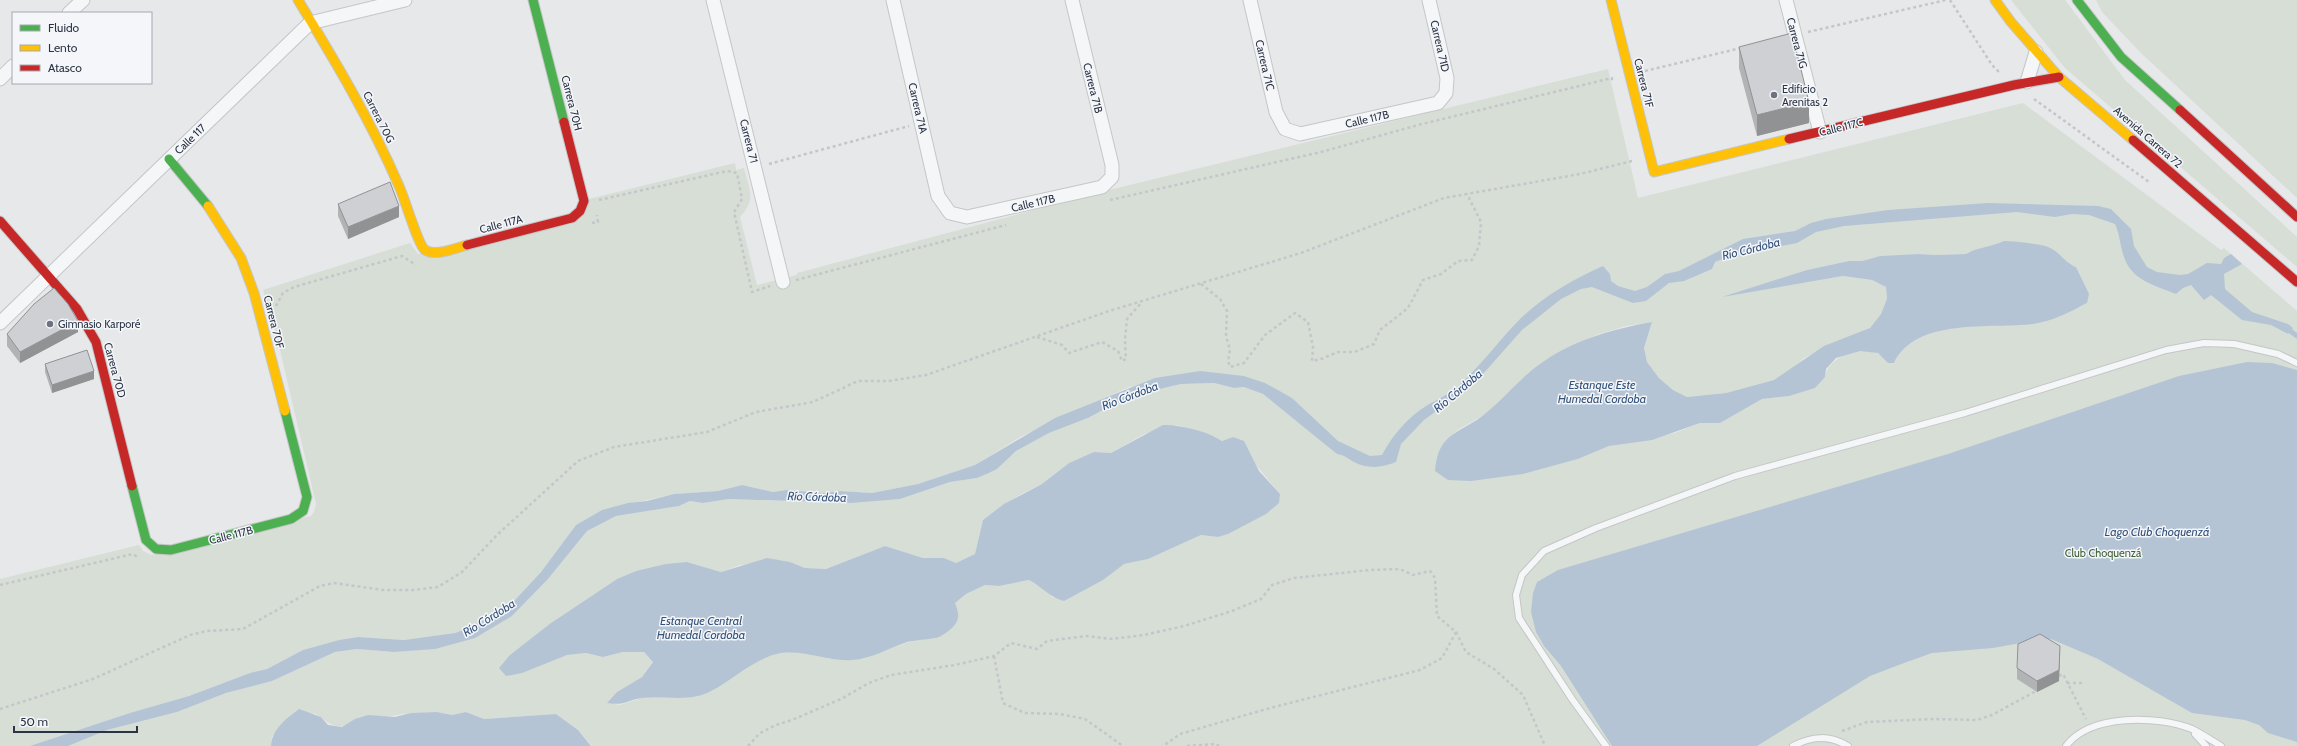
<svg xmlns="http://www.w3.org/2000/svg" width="2297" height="746" font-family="Cabin,sans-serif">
  <rect width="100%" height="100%" fill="#e6e8ea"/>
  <g fill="#d6ded6" fill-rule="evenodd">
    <path d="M2011,0H2065L2125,80L2297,237V267L2065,68Z"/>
    <path d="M2096,0H2297V198L2141,53L2102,12Z"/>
    <path d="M1608,69L1638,198L2023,103L2221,250L2224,248L2297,311V746H592L578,730L556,714L484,719L466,712L452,715L437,712L402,714L350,724C333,731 327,720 314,713L272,736L271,746H67L107,730L177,712L226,693L272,681L335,652L357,649L394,652L426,649L512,616L548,579L587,531L616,516L679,506L690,501L703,503L729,499L833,503L900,499L950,482L977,478L989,473L997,469L1016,451L1049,433L1088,418L1112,405L1134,399L1147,392L1181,384L1214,383L1234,388L1244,387L1263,394L1299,423L1300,406L1292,398L1244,376L1129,387L1020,437L975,465L918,484L872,493L840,491L824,493L786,490L773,492L742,485L718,491L674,494L602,510L576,525L541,572L515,600L499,612L466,629L455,633L404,640L358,637L339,640L303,650L267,669L250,673L189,696L133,712L31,746H0V579L139,545L143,551L152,555L311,516L314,512L316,504L274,324L263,290L410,243L418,254L572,224L589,199L735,163L736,170L744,168C749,189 757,199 740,217L757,285L797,275V273L1109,190ZM2004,241C2031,242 2052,257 2076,267L2087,303C2063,316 2032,321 2005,324C1969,328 1913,324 1894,363H1888C1885,360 1882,356 1879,354C1861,343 1828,357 1825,377L1789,396L1762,399L1720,423H1700L1675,433L1609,446L1578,459L1523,474L1445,441L1459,429L1486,414L1596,335L1626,326L1652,322L1644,348L1647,362L1659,378L1673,390L1687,397L1726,393L1774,380L1789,372L1804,358L1870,328L1881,314L1887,299L1886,287L1872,280L1843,276L1743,293L1807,270L1849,261H1862L1880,256L1918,254L1936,255L1966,254C1976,247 1991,247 2004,241ZM1177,425C1192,431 1208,432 1222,441L1233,437L1280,494L1228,534L1218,537L1201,535L1148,559L1124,564L1053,598L1047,591L1029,580L999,586L985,585L966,594L955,603L958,611L938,637H928L906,643L868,656L830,659L800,651L777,654L620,705L608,703L617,692L642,677L653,661L644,652H623L603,657L586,653L567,655L541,664L551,623L617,579L636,571L687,562L721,572L740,565L790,562L805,568L826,569L885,546L923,558H944L956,563L975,554L983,520L1021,494L1042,484L1069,463L1094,452L1111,453L1144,434Z"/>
  </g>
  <g fill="#b4c4d5">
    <path d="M1988,203L2098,206L2111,209L2131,229L2134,246L2147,267L2157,272L2180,275L2188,274L2207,263L2221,264L2224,258L2231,254L2242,264L2224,274L2225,289L2252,312L2288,324L2293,328L2288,334L2271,325L2242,320L2211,295L2204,300L2191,285L2183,288L2176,294C2156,286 2131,280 2124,257C2120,246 2120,235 2115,224L2089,215L2072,214L2055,217L2017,212L1844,226L1816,232L1797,243L1728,257L1715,262L1712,269L1684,281L1669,283L1646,301L1633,303L1592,287L1581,289L1561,299L1522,330L1475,383L1424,420L1401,444L1396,462C1382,468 1367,469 1354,462C1346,458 1347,456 1337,454L1263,394L1244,387L1234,388L1214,383L1181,384L1147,392L1134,399L1112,405L1088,418L1049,433L1016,451L997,469L989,473L977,478L950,482L900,499L851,503L729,499L703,503L690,501L679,506L616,516L587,531L548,579L512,616L475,638L435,649L394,652L357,649L335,652L272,681L226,693L177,712L107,730L68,746H30L133,712L189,696L250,673L267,669L303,650L339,640L358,637L404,640L455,633L466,629L499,612L515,600L541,572L576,525L602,510L628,503L647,501L674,494L718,491L742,485L773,492L786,490L824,493L840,491L872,493L918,484L975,465L1055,418L1155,378L1200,371L1244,376L1265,383L1292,398L1338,441L1370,456L1382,455C1392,436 1407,418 1426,406C1436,400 1448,395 1457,387C1481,366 1499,340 1521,318C1544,296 1574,279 1603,266L1610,274L1611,281L1618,286L1635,291L1647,287L1665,274L1679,271L1743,239L1795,231L1811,223L1826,219L1888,210Z"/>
    <path d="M2004,241C2013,241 2041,244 2048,247C2059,251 2065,263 2076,267L2089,294L2087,303C2070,312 2053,321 2033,324C1992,329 1916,317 1894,363H1888L1878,353L1860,351L1836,358L1826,369L1825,377L1815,388L1789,396L1762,399L1720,423H1700L1652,440L1609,446L1578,459L1523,474L1471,481L1448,480L1435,471C1438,431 1461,434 1486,413C1505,398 1520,378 1540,364C1573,340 1613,329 1652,322L1644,348L1647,362L1659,378L1673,390L1687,397L1726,393L1774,380L1824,346L1870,328L1881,314L1887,299L1886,287L1872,280L1843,276L1722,297L1807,270L1849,261H1862L1880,256L1918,254L1936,255L1966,254C1977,247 1991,247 2004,241Z"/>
    <path d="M2247,362L2272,363L2297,370V742L2268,733L2259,725L2245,720L2192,713L2098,659L2051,639H2042L1993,648L1932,653L1904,663L1870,676L1757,746H1612L1561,666L1544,646L1536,632L1531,612L1533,593L1537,582L1558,570L1948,454L2179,376Z"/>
    <path d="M1163,425C1180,425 1207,431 1222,441L1233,437L1244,441L1259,471L1280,494L1279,503L1266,514L1228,534L1218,537L1201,535L1148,559L1124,564L1103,580L1064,601C1051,598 1042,587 1029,580L999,586L985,585L966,594L955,603C957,608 960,615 957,621C955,627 945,634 939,637C934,639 915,640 907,642C889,648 871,659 852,660C826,662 803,648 777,654C752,660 733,680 711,691C689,703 665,695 642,698C627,700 625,706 607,703L617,692L642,677L653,662L644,652H623L603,657L586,653L567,655L522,673L506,676L499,668L510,655L551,623L617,579L636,571L666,564L687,562L721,572L767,558L790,562L805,568L826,569L885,546L923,558H944L956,563L975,554L983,520L1004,504L1042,484L1069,463L1094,452L1111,453Z"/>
    <path d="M299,709L321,717L328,725L342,727L355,719L368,715L395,717L411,713L437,712L452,715L466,712L484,719L556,714L578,730L591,746H271C272,729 286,719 299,709Z"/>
  </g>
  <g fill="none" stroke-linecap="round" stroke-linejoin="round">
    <path stroke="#b4c4d5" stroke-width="5" d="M2285,327L2297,336"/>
    <g stroke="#c4c6c8" stroke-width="8">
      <g id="lane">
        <path d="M2195,734L2206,746"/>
        <path d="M1606,746L1572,699L1519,618L1516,595L1522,575L1544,551L1596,528L1735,476L1965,413L2166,350L2204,343L2234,344L2278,354L2297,363"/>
        <path d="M1793,746C1812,736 1829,735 1848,746"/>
        <path d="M2066,746C2090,714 2157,715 2192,729C2202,734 2211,740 2221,746"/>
      </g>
    </g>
    <g stroke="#c4c6c8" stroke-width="15">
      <g id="street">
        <path d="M713,0L783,282"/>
        <path d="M893,0L938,196L950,213L967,217L1102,187L1112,177V165L1072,0"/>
        <path d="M1250,0L1276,112L1285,129L1300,134L1438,103L1446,93L1447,78L1429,0"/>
        <path d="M1786,0L1820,132"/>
        <path d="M69,13L83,0"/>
        <path d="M0,79L13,66"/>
        <path d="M2027,82L2036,52"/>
        <path d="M0,323L310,23L405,0"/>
      </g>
    </g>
    <g stroke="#c4c6c8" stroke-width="11">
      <g id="fast">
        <path d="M533,0L564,122"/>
        <path d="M2077,0L2121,57L2180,110"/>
        <path d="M169,159L208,206"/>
        <path d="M132,486L146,540L156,549L171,550L291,519L303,511L307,497L285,411"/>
      </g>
    </g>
    <g stroke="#c4c6c8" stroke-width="11">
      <g id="slow">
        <path d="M298,0C335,61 371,121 399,186C405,199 418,245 425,250C435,257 456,248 467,245"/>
        <path d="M1611,0L1654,172L1789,139"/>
        <path d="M1995,0L2011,22L2059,77L2133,140"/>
        <path d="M208,206L241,258L254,293L285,411"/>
      </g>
    </g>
    <g stroke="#c4c6c8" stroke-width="11">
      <g id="jam">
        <path d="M2180,110L2297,217"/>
        <path d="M1789,139L2014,85L2059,77"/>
        <path d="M2133,140L2297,282"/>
        <path d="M0,221L77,309L96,342L132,486"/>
        <path d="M467,245L572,218L580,211L584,201L564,122"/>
      </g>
    </g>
    <g stroke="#c5c6ca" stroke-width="2.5" stroke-dasharray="3 3" stroke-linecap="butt">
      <path d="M1950,0L1992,65L1999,72"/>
      <path d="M1808,32L1946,0"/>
      <path d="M1645,71L1741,48"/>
      <path d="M2034,99L2149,182"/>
      <path d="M769,164L909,126"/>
      <path d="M599,200L727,171L737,173L742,199L734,212L752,292L770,286"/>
      <path d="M1110,200L1321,152L1422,124L1612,78V81"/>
      <path d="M592,223L598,222L597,215"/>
      <path d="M796,280L1006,225"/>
      <path d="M1201,284L1220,299L1227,311L1226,336L1230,350L1228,361L1230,367L1244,363L1265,335L1295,313L1308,322L1313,347L1312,361L1321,359L1338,352H1355L1374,344L1380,330L1408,308L1423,280L1441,274L1458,261L1472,260L1479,246L1481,222L1467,194"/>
      <path d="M276,306L283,293L294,287L402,256L416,265"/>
      <path d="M1037,337L1062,345L1069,353L1102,342L1118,351L1122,361L1126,359L1125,340L1127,319L1142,302"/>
      <path d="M0,585L133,554L139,558"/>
      <path d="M1456,632L1466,652L1494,669L1523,695L1545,746"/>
      <path d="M994,656L1003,703L1025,713L1060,714L1085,719L1123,746"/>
      <path d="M2059,676L2063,674L2086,719"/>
      <path d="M2067,683H2085"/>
      <path d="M0,709L93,679L190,635L207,631L243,629L320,586L334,583L383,590H414L438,587L462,572L497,535L578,461L614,447L707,432L756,412L813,402L858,381H889L926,375L1109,311L1301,253L1444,198L1580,174L1632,161L1631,158"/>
      <path d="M1842,731L1867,722L1933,719L1977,720L1992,715L2036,691"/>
      <path d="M748,746L760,733L776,725L792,720L841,699L869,683L891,675L955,665L994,656L1011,643L1037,649L1047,641L1086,636L1111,639L1144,635L1184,626L1232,611L1261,599L1272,585L1294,578L1370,570L1400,569L1413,575L1430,571L1435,578L1437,616L1456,632L1442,658L1420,670L1270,708L1180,734L1163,746"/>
      <path d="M1187,746L1216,744L1219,746"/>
    </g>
    <use href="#lane" stroke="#f5f6f7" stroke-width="6"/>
    <use href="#street" stroke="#f5f6f7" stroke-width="13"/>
    <use href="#fast" stroke="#4caf50" stroke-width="9"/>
    <use href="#slow" stroke="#ffc107" stroke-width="9"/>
    <use href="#jam" stroke="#c62828" stroke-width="9"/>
  </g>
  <g fill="#b1b3b5">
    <path d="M1739,47L1809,123L1757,136L1739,68Z"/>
    <path d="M338,204L399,217L348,239L338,216Z"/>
    <path d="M78,332L20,363L7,346V334Z"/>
    <path d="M45,364L94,379L52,393L45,372Z"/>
    <path d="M2060,658L2059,681L2037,692L2017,679V668Z"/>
  </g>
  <g fill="#909294">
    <path d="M1809,102V123L1757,136V115Z"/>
    <path d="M399,206V217L348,239V227Z"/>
    <path d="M78,321V332L20,363V352Z"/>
    <path d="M94,371V379L52,393V385Z"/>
    <path d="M2060,646L2059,681L2037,692V681Z"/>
  </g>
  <g fill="#ced0d3" stroke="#909294">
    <path d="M1792,33L1809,102L1757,115L1739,47Z"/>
    <path d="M390,182L399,206L348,227L338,204Z"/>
    <path d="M54,288L68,304L78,321L20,352L7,334L34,304Z"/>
    <path d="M87,350L94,371L52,385L45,364Z"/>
    <path d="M2040,634L2060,646L2059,670L2037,681L2017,668L2018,644Z"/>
  </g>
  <g fill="#6c737f" stroke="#f4f6f9" stroke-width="1.5">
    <circle cx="1774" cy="95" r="4"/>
    <circle cx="50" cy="324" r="4"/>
  </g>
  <g text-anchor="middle" stroke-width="3" stroke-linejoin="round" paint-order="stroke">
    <g font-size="11" fill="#2b3445" stroke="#f4f6f9">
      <text transform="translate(1797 43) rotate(75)" y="4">Carrera 71G</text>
      <text transform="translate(1440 46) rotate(77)" y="4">Carrera 71D</text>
      <text transform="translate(1265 65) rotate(77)" y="4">Carrera 71C</text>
      <text transform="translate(1644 83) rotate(76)" y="4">Carrera 71F</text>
      <text transform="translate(1093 88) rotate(76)" y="4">Carrera 71B</text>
      <text transform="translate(572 103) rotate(76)" y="4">Carrera 70H</text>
      <text transform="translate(918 108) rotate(77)" y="4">Carrera 71A</text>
      <text transform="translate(379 117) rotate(63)" y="4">Carrera 70G</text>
      <text transform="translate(1367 119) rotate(-13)" y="4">Calle 117B</text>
      <text transform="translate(1841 127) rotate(-14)" y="4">Calle 117C</text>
      <text transform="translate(2148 137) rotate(41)" y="4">Avenida Carrera 72</text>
      <text transform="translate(190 139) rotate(-44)" y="4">Calle 117</text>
      <text transform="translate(749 141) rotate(76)" y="4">Carrera 71</text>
      <text transform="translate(1033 203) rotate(-13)" y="4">Calle 117B</text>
      <text transform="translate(501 224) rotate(-15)" y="4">Calle 117A</text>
      <text transform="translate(274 322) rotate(76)" y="4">Carrera 70F</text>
      <text transform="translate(115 370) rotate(75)" y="4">Carrera 70D</text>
      <text transform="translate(231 535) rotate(-14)" y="4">Calle 117B</text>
    </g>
    <g font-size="11" fill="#2b3445" stroke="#f4f6f9" text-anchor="start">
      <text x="1782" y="93">Edificio<tspan x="1782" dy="13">Arenitas 2</tspan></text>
      <text x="58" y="328">Gimnasio Karporé</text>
    </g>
    <g font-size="11" fill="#3f6138" stroke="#f4f6f9">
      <text x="2103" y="557">Club Choquenzá</text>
    </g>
    <g font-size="12" font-style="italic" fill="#34527a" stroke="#f4f6f9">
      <text transform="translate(1751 249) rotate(-14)" y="4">Río Córdoba</text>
      <text x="1602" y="389">Estanque Este<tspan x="1602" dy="14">Humedal Cordoba</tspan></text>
      <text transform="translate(1458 391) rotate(-40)" y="4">Río Córdoba</text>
      <text transform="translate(1130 396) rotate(-21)" y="4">Río Córdoba</text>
      <text transform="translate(817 497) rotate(2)" y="4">Río Córdoba</text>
      <text x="2157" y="536">Lago Club Choquenzá</text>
      <text transform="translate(489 618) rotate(-32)" y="4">Río Córdoba</text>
      <text x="701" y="625">Estanque Central<tspan x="701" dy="14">Humedal Cordoba</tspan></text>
    </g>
  </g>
  <rect x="12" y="12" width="140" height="72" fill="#f4f6f9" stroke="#a4a8b1"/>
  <rect x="20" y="25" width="20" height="6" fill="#4caf50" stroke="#a4a8b1"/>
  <text x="48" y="32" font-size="12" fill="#2b3445">Fluido</text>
  <rect x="20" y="45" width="20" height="6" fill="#ffc107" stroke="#a4a8b1"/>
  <text x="48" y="52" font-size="12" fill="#2b3445">Lento</text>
  <rect x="20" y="65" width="20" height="6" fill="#c62828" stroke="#a4a8b1"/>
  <text x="48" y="72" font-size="12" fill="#2b3445">Atasco</text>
  <path d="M14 726v6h123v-6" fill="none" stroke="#2b3445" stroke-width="2"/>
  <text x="20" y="726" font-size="12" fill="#2b3445" stroke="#f4f6f9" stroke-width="3" paint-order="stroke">50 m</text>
</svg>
